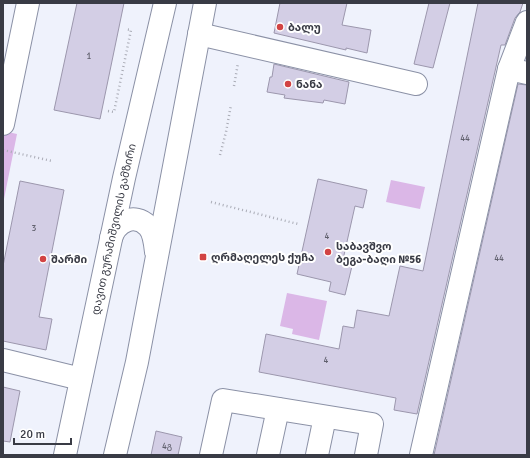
<svg xmlns="http://www.w3.org/2000/svg" width="530" height="458" font-family="Signika,'Noto Sans Georgian',sans-serif">
  <rect width="100%" height="100%" fill="#eff2fc"/>
  <g fill="#dbb7e7">
    <path d="M3,131L17,134L3,204Z"/>
    <path d="M391,180L425,187L420,209L386,202Z"/>
    <path d="M287,293L327,301L319,340L292,334L293,329L280,326Z"/>
  </g>
  <g fill="#d3cee5" stroke="#9c97ad">
    <path d="M77,3H124L100,119L54,110Z"/>
    <path d="M280,3H347L342,25L371,30L367,53L346,48V50L274,33Z"/>
    <path d="M429,3H450L433,68L414,64Z"/>
    <path d="M478,3H523L520,12L515,18L505,45H501L417,414L394,410L396,398L259,372L266,334L339,349L343,326L354,328L357,310L389,316L400,266L423,271Z"/>
    <path d="M274,64L349,82L345,104L324,100L323,103L284,98L285,95L267,92L270,77H272Z"/>
    <path d="M518,84L527,85V455H434Z"/>
    <path d="M318,179L367,190L363,208L355,206L342,264L352,266L345,295L329,291L331,282L297,274Z"/>
    <path d="M20,181L64,190L39,317L52,319L46,350L3,341V266Z"/>
    <path d="M3,387L20,391L10,442L3,441Z"/>
    <path d="M156,431L182,437L178,455H151Z"/>
  </g>
  <g fill="none" stroke-linecap="round" stroke-linejoin="round">
    <g stroke="#8b91a6" stroke-width="24">
      <g id="minor">
        <path d="M199,34L416,84"/>
        <path d="M509,69L527,73"/>
        <path d="M3,124L28,3"/>
        <path d="M3,360L81,379"/>
        <path d="M211,455L223,400L372,424L366,455"/>
        <path d="M268,455L278,409"/>
        <path d="M317,455L325,417"/>
        <path d="M421,455L509,69L527,22"/>
      </g>
    </g>
    <g stroke="#8b91a6" stroke-width="24">
      <g id="major">
        <path d="M111,238C116,222 134,212 148,226C154,232 155,243 156,252"/>
        <path id="s1" d="M65,455L124,178L165,3"/>
        <path d="M115,455L137,362L205,3"/>
      </g>
    </g>
    <g stroke="#aaacb6" stroke-width="2.5" stroke-dasharray="1 3" stroke-linecap="butt">
      <path d="M234,86L238,63"/>
      <path d="M108,111L114,112L131,30L125,29"/>
      <path d="M3,150L52,161"/>
      <path d="M220,155L226,132L231,105"/>
      <path d="M211,202L298,224"/>
    </g>
    <use href="#minor" stroke="#fff" stroke-width="22"/>
    <use href="#major" stroke="#fff" stroke-width="22"/>
  </g>
  <g fill="#d24343" stroke="#fff" stroke-width="1.5">
    <circle cx="280" cy="27" r="4"/>
    <circle cx="288" cy="84" r="4"/>
    <circle cx="328" cy="252" r="4"/>
    <rect x="199" y="253" width="8" height="8" rx="2"/>
    <circle cx="43" cy="259" r="4"/>
  </g>
  <g text-anchor="middle" stroke-width="4" stroke-linejoin="round" paint-order="stroke">
    <g font-size="9" fill="#60606d">
      <text x="89" y="59">1</text>
      <text x="465" y="141">44</text>
      <text x="34" y="231">3</text>
      <text x="327" y="239">4</text>
      <text x="499" y="261">44</text>
      <text x="326" y="363">4</text>
      <text x="167" y="449">4გ</text>
    </g>
    <g font-size="11" font-weight="bold" fill="#393b45" stroke="#fff" text-anchor="start">
      <text x="288" y="31">ბალუ</text>
      <text x="296" y="88">ნანა</text>
      <text x="336" y="250">საბავშვო<tspan x="336" dy="13">ბეგა-ბაღი №56</tspan></text>
      <text x="211" y="261">ღრმაღელეს ქუჩა</text>
      <text x="51" y="263">შარმი</text>
    </g>
    <g font-size="11" fill="#393b45" stroke="#fff">
      <text dy="4" stroke="none"><textPath href="#s1" startOffset="231">დავით გურამიშვილის გამზირი</textPath></text>
    </g>
  </g>
  <rect width="530" height="458" fill="none" stroke="#393b45" stroke-width="8"/>
  <path d="M14 438v6h57v-6" fill="none" stroke="#393b45" stroke-width="2"/>
  <text x="20" y="438" font-size="12" fill="#393b45" stroke="#ffffff" stroke-width="3" paint-order="stroke">20 m</text>
</svg>
